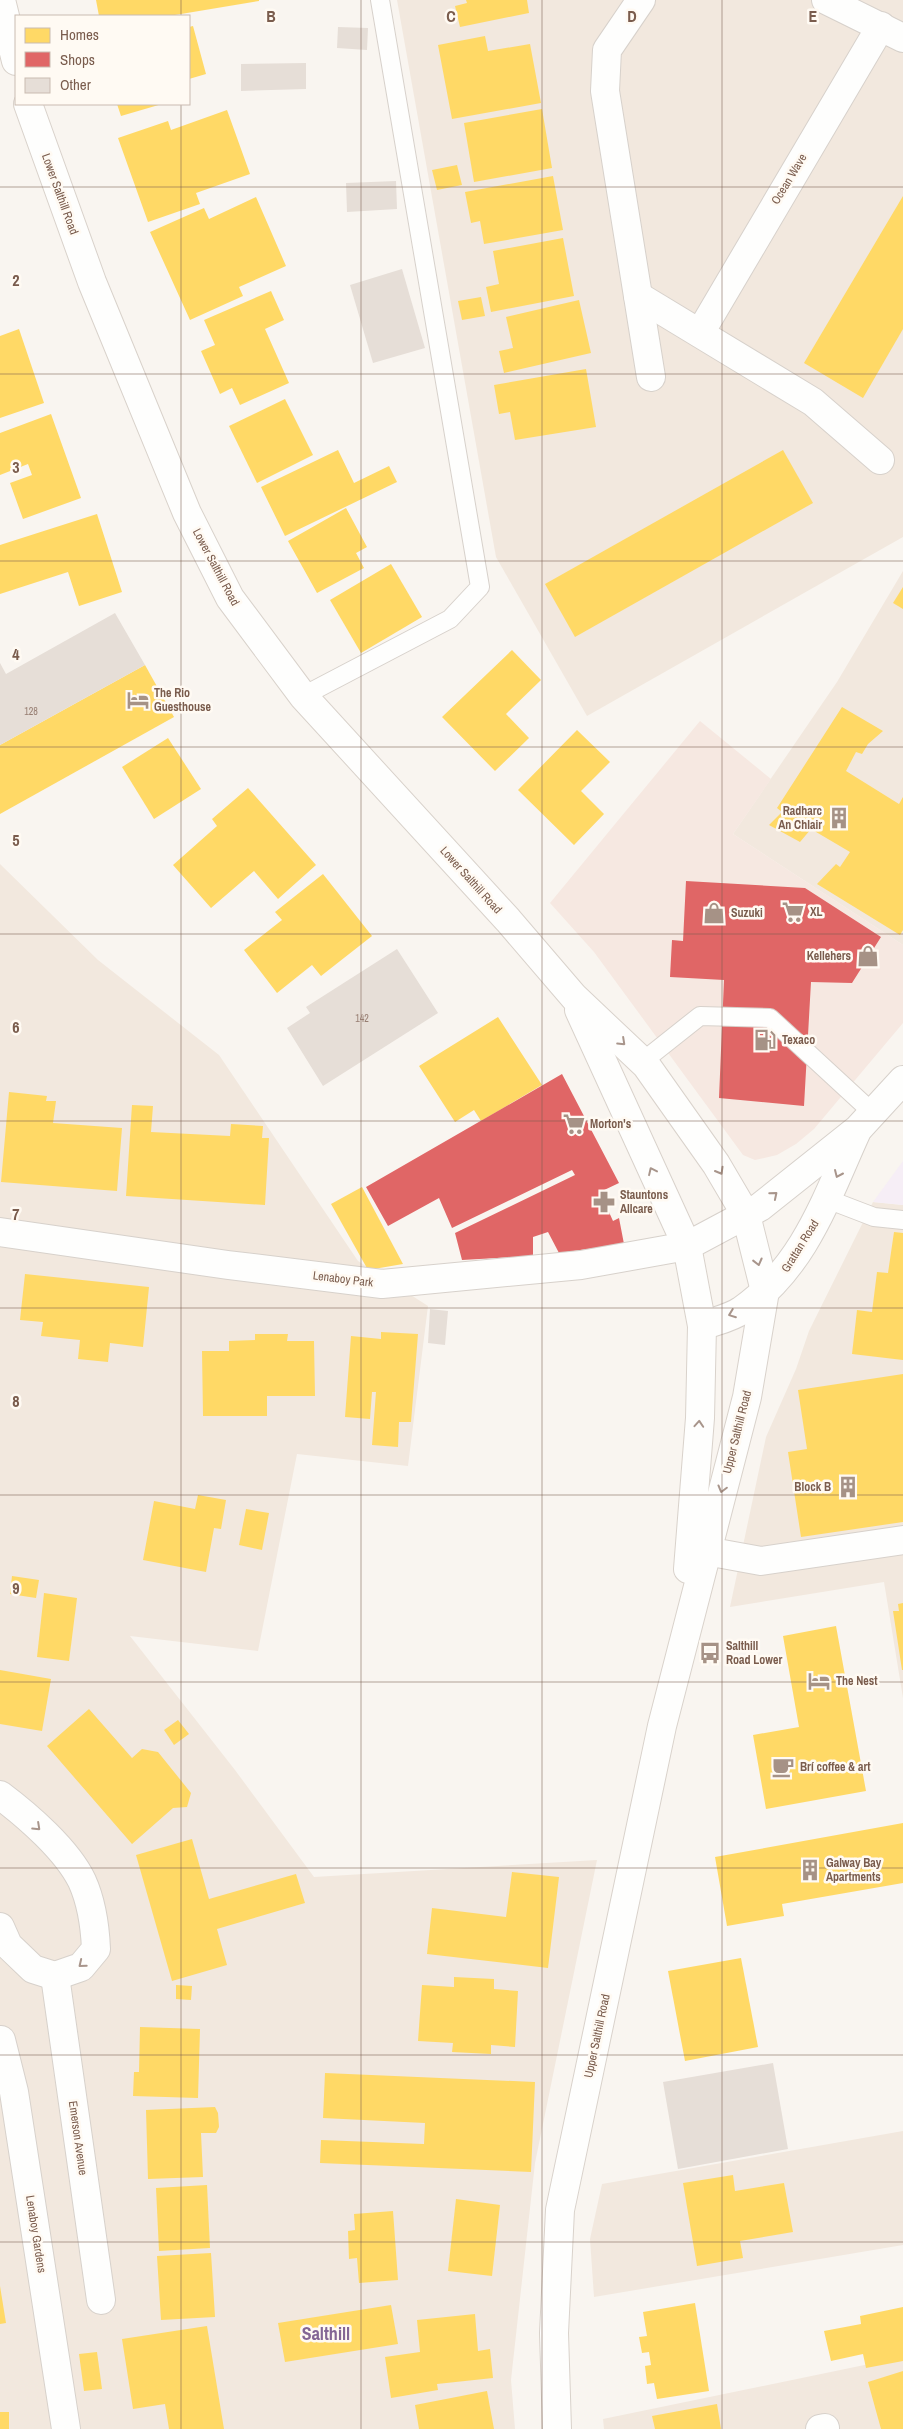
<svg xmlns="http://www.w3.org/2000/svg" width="903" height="2429" font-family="'Archivo Narrow',sans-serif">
  <rect width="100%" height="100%" fill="#f9f5f0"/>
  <g fill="#f2e8de">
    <path d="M397,0H903V537L587,716L496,557Z"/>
    <path d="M903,571V945L733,834L837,682Z"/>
    <path d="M0,864L98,960L219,1055L358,1261L428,1306L408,1466L297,1454L258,1651L130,1636L235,1770L314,1877L597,1860L535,2163L511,2380L515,2429H0Z"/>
    <path d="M873,1202L903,1205V1698L884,1582L730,1607L766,1437L796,1369L809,1331Z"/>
    <path d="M903,2131V2245L594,2297L590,2239L602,2184Z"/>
    <path d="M903,2357V2429H604L603,2419Z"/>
  </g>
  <path fill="#f6e8e1" d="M700,721L771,779L733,834L903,945V1023L814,1129L796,1144L777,1155L755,1160L743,1155L594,952L550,903Z"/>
  <path fill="#f6eef6" d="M903,1161V1205L873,1202Z"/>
  <g fill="#ffd966">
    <path d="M96,0H259V1L169,16H99Z"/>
    <path d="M466,0H527L529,13L460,27L455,6L467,3Z"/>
    <path d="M193,26L206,74L189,79V27Z"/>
    <path d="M485,36L488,51L530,44L541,103L452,119L438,45Z"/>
    <path d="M117,104H162L121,116Z"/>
    <path d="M542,109L552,168L474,182L464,123Z"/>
    <path d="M227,110L250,174L196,193L200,204L148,222L118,138L168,121L171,130Z"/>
    <path d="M457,165L462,185L437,190L432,170Z"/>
    <path d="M553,176L563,230L484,244L480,221L471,223L465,192Z"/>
    <path d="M903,196V329L863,398L804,363Z"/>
    <path d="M256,197L286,266L239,287L243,296L190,320L150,232L204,208L209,219Z"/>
    <path d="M563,238L574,296L491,312L486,287L499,284L493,251Z"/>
    <path d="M271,291L284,320L265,329L289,383L240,405L232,388L220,394L201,351L215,345L204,320Z"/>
    <path d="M481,297L485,316L462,320L458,301Z"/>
    <path d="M579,300L591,353L504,373L499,351L513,348L506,317Z"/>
    <path d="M19,329L44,403L0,418V336Z"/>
    <path d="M586,369L596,427L515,440L510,412L499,414L494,385Z"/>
    <path d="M285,399L313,455L257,483L229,426Z"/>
    <path d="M51,414L81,498L23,519L10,483L32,475L28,464L0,475V433Z"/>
    <path d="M338,450L354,483L389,466L397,482L285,536L261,487Z"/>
    <path d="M783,450L813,503L575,637L545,584Z"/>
    <path d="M346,508L367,547L356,553L364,568L317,593L288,541Z"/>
    <path d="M97,514L122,592L79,606L68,572L0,594V545Z"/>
    <path d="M391,564L422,617L361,653L330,600Z"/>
    <path d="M903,587V609L893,603Z"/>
    <path d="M512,650L541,680L506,714L529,738L495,771L442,717Z"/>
    <path d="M145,665L174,717L0,814V745Z"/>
    <path d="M842,707L883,731L868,744L862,754L856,752L846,771L899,804L903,797V930L900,935L817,884L836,864L840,867L850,852L811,829L800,842L769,825L782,812L777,808Z"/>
    <path d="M577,730L610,762L581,791L604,814L574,845L518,790Z"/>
    <path d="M168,738L201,789L154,819L122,767Z"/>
    <path d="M248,788L316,865L278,899L254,871L211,908L173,865L217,826L212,819Z"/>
    <path d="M323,874L372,936L321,976L312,965L277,993L244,950L282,920L275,912Z"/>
    <path d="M498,1017L542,1085L481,1121L474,1110L455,1122L419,1066Z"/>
    <path d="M9,1092L47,1096L46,1101H56L53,1123L122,1128L117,1191L1,1182Z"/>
    <path d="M132,1105L153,1106L151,1132L230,1136L231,1124L263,1126L262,1138H269L265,1205L126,1196Z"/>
    <path d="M362,1187L403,1264L368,1270L331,1204Z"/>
    <path d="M894,1232L903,1233V1360L852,1354L857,1310L872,1312L877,1272L888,1273Z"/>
    <path d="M25,1274L149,1287L143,1347L110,1343L108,1362L78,1359L80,1340L41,1336L43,1322L20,1320Z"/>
    <path d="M381,1332L418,1334L411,1422H399L398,1447L372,1445L376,1392H372L370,1419L345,1417L351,1336L381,1339Z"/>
    <path d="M255,1334H288L287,1341H314L315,1396H267V1416H203L202,1351H229V1341L255,1340Z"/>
    <path d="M903,1374V1522L801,1537L788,1452L807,1449L798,1390Z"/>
    <path d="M198,1495L226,1500L221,1529L214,1528L206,1572L143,1560L154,1501L195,1509Z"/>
    <path d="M246,1509L269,1513L262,1550L239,1545Z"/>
    <path d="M12,1576L39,1580L36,1598L10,1594Z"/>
    <path d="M44,1593L77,1598L69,1661L37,1657Z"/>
    <path d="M903,1603V1670H902L893,1611H899L898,1604Z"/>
    <path d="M836,1626L866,1791L766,1809L753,1735L799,1727L783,1636Z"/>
    <path d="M0,1670L51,1679L42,1731L0,1724Z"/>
    <path d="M89,1709L132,1758L142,1749L158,1752L191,1793L187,1807L173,1808L132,1844L47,1746Z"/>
    <path d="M178,1720L189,1734L174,1745L164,1730Z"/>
    <path d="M903,1823V1883L782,1904L784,1916L727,1926L715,1857Z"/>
    <path d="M192,1839L209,1899L296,1874L305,1903L217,1929L227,1965L172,1981L136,1855Z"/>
    <path d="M512,1872L559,1877L548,1968L427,1954L432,1908L506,1917Z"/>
    <path d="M741,1958L758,2047L685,2061L668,1971Z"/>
    <path d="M454,1977L494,1979V1989L518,1991L515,2047L491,2045V2054L452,2052L453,2043L418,2041L422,1985L454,1987Z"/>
    <path d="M176,1985L192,1986L191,2000L176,1999Z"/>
    <path d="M140,2027L200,2029L198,2098L133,2096L134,2072H139Z"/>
    <path d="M325,2073L535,2082L531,2172L320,2163L321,2140L424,2144L425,2123L323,2118Z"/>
    <path d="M215,2107L218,2113L219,2127L216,2133H201L203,2177L148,2179L146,2110Z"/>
    <path d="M733,2175L735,2191L784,2183L793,2232L740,2241L743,2258L697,2266L683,2183Z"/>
    <path d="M207,2185L210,2248L159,2251L156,2188Z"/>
    <path d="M456,2199L500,2205L492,2276L448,2271Z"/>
    <path d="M393,2211L398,2280L359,2283L357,2258L349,2259L348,2231L355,2230L354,2214Z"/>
    <path d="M211,2253L215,2317L161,2320L157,2256Z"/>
    <path d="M0,2286L6,2323L0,2324Z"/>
    <path d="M695,2303L709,2391L657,2399L654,2383L647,2384L645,2366L651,2365L649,2352L642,2353L639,2337L647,2336L643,2312Z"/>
    <path d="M391,2305L398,2344L285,2362L278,2323Z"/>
    <path d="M903,2307V2361L866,2368L863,2354L831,2361L824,2331L861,2324L860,2316Z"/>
    <path d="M475,2314L478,2351L490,2349L493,2378L437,2384L438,2390L391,2398L385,2357L420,2352L417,2320Z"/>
    <path d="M207,2326L224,2429H169L165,2404L133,2409L122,2339Z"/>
    <path d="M97,2352L102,2389L84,2391L79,2354Z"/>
    <path d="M903,2371V2429H881L868,2382Z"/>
    <path d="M487,2391L494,2429H419L415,2405Z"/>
    <path d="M717,2404L721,2429H655L652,2416Z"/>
    <rect x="0" y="2412" width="9" height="17"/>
  </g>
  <g fill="#e06666">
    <path d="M686,881L805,888L881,937L852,983L811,982L804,1106L719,1098L724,980L670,977L672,940L683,941Z"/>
    <path d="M562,1074L619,1183L600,1192L613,1221L619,1218L624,1244L559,1253L548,1232L533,1237V1256L462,1260L455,1233L575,1175L572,1170L452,1228L439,1198L388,1226L366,1187Z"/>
  </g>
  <g fill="#e6ded7">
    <path d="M338,27L368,28L367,50L337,48Z"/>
    <path d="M306,63V89L241,91V64Z"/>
    <path d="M396,181L397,209L347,212L346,183Z"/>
    <path d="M402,269L425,348L373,363L350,285Z"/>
    <path d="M115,613L145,665L0,745V663L6,674Z"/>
    <path d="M397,949L438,1013L323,1086L287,1028L310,1013L306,1007Z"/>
    <path d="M430,1309L448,1311L445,1345L428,1343Z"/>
    <path d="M773,2063L788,2149L678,2169L663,2082Z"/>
  </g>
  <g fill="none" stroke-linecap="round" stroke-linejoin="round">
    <g stroke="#d7d1cb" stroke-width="20">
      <g id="service">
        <path d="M303,696L450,619L480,587L380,0"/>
        <path d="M642,1062L700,1016L770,1018L873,1113"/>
        <path d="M827,1199L874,1217L903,1220"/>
      </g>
    </g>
    <g stroke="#d7d1cb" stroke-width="30">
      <g id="minor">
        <path d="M641,0L607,50L605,91L651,377"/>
        <path d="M826,0L903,38"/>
        <path d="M638,296L813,402L880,460"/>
        <path d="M700,333L881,26"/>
        <path d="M0,1232L228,1265L382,1284L581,1265L687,1246L760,1207L858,1129L903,1080"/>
        <path d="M702,1326C715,1321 731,1318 742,1310C804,1267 826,1199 856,1133"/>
        <path d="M706,1551L761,1561L903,1540"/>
        <path d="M0,1795C28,1816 67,1850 82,1881C92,1903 95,1926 96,1949L81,1967L55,1976L33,1969L8,1945L0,1927"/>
        <path d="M55,1976L101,2300"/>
        <path d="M1,2040L14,2092L66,2429"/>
        <path d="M820,2429L825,2428"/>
      </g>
    </g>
    <g stroke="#d9d2cb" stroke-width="30">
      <g id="secondary">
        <path d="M1,0L16,61"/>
        <path d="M28,104L92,282L187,513L230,598L303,696L508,920L574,997L646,1065L716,1164L746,1215L765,1291L747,1397L662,1726L560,2210L554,2333L557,2429"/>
        <path d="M579,1010L687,1246L702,1326L700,1418L688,1569"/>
      </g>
    </g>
    <use href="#service" stroke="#fefefd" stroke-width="18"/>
    <use href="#minor" stroke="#fefefd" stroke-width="28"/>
    <use href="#secondary" stroke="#fefefd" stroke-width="28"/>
  </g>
  <defs><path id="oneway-chevron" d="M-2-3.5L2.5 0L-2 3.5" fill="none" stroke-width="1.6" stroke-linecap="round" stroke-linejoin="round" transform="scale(1.25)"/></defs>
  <g stroke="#a8958b">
    <use href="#oneway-chevron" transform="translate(622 1042) rotate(43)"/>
    <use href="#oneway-chevron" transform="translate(652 1171) rotate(-115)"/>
    <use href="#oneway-chevron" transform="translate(720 1171) rotate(60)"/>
    <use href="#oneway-chevron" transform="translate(838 1174) rotate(114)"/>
    <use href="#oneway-chevron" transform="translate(774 1195) rotate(-40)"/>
    <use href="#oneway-chevron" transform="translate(758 1262) rotate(76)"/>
    <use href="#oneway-chevron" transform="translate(732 1314) rotate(159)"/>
    <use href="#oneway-chevron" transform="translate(699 1424) rotate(-86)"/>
    <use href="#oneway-chevron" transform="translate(722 1489) rotate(105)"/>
    <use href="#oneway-chevron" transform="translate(37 1827) rotate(43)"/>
    <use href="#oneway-chevron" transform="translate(82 1964) rotate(141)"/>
  </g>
  <path fill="none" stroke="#7a5c4d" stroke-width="1" stroke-opacity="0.55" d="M181,0V16M361,0V2429M542,0V2429M722,0V2429M181,104V2429M0,187H903M0,374H903M0,561H903M0,747H903M0,934H903M0,1121H903M0,1308H903M0,1495H903M0,1682H903M0,1868H903M0,2055H903M0,2242H903"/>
  <defs>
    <g id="hotel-bare" transform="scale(1.725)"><path d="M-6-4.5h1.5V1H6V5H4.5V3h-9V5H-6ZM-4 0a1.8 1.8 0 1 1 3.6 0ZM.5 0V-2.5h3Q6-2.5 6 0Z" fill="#a69286" stroke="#fffaf3" stroke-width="2.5" paint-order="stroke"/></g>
    <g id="building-bare" transform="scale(1.725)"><path d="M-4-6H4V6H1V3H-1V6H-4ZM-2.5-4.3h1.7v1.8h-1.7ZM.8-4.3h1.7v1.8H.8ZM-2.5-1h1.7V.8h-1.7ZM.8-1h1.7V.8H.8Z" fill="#a69286" stroke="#fffaf3" stroke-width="2.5" paint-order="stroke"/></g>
    <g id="supermarket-bare" transform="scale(1.725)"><path d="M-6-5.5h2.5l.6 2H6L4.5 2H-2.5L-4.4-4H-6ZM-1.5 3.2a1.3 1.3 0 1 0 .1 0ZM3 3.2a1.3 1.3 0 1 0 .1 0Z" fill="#a69286" stroke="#fffaf3" stroke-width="2.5" paint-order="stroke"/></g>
    <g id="shop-bare" transform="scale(1.725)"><path d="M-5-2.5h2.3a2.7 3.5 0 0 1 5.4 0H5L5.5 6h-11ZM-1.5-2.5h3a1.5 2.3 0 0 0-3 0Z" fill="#a69286" stroke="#fffaf3" stroke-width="2.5" paint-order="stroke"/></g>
    <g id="fuel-bare" transform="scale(1.725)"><path d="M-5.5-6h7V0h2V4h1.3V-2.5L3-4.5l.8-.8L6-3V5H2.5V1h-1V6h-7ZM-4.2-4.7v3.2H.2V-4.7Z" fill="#a69286" stroke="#fffaf3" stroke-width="2.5" paint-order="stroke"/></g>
    <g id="pharmacy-bare" transform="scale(1.725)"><path d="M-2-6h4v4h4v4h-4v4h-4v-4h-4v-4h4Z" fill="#a69286" stroke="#fffaf3" stroke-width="2.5" paint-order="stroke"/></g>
    <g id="bus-bare" transform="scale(1.725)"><path d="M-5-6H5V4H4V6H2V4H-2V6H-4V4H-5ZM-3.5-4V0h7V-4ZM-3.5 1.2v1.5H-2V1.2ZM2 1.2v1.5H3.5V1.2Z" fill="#a69286" stroke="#fffaf3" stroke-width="2.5" paint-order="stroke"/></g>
    <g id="cafe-bare" transform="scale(1.725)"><path d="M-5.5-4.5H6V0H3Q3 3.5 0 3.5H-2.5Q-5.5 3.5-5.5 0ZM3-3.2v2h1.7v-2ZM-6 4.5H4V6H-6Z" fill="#a69286" stroke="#fffaf3" stroke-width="2.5" paint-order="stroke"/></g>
  </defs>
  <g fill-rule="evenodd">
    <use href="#hotel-bare" x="138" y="700"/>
    <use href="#building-bare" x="839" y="818"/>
    <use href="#supermarket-bare" x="793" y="912"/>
    <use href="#shop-bare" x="714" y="913"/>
    <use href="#shop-bare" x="868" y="956"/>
    <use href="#fuel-bare" x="765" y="1040"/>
    <use href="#supermarket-bare" x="574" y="1124"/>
    <use href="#pharmacy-bare" x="604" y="1202"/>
    <use href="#building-bare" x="848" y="1487"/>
    <use href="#bus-bare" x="710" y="1653"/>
    <use href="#hotel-bare" x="819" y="1681"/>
    <use href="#cafe-bare" x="783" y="1767"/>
    <use href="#building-bare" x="810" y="1870"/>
  </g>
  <g text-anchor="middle" stroke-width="5" stroke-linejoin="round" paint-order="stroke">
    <g font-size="10" fill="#977e72">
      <text x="31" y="715">128</text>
      <text x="362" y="1022">142</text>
    </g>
    <g font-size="12" fill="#7a5c4d" stroke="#fffaf3">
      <text transform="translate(789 179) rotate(-59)" y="4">Ocean Wave</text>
      <text transform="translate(60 194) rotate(70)" y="4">Lower Salthill Road</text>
      <text transform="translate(216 567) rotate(62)" y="4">Lower Salthill Road</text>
      <text transform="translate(471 880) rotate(48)" y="4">Lower Salthill Road</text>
      <text transform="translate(800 1246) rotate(-58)" y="4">Grattan Road</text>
      <text transform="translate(343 1279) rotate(7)" y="4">Lenaboy Park</text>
      <text transform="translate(737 1432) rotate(-76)" y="4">Upper Salthill Road</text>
      <text transform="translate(597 2036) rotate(-78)" y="4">Upper Salthill Road</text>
      <text transform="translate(78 2138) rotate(82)" y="4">Emerson Avenue</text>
      <text transform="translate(36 2234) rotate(81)" y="4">Lenaboy Gardens</text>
    </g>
    <g font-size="12" font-weight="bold" fill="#7a5c4d" stroke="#fffaf3" text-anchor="start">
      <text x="154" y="697">The Rio<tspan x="154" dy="14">Guesthouse</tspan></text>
      <text x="822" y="815" text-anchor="end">Radharc<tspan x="822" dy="14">An Chlair</tspan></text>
      <text x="810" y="916">XL</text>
      <text x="731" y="917">Suzuki</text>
      <text x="851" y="960" text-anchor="end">Kellehers</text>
      <text x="782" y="1044">Texaco</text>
      <text x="590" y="1128">Morton's</text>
      <text x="620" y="1199">Stauntons<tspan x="620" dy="14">Allcare</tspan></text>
      <text x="831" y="1491" text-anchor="end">Block B</text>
      <text x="726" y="1650">Salthill<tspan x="726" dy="14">Road Lower</tspan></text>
      <text x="836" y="1685">The Nest</text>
      <text x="800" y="1771">Brí coffee &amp; art</text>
      <text x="826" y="1867">Galway Bay<tspan x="826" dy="14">Apartments</tspan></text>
    </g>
    <g font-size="18" font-weight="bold" fill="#846695" stroke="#fffaf3">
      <text x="326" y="2340">Salthill</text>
    </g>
  </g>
  <g font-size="16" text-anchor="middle" font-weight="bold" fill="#7a5c4d" stroke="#fffaf3" stroke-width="5" stroke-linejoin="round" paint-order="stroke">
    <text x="271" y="22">B</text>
    <text x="451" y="22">C</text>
    <text x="632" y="22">D</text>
    <text x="813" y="22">E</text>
    <text x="16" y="286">2</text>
    <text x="16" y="473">3</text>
    <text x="16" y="660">4</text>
    <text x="16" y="846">5</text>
    <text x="16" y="1033">6</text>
    <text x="16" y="1220">7</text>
    <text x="16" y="1407">8</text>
    <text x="16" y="1594">9</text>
  </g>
  <rect x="15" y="15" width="175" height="90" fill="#fffaf3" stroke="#cabbb1"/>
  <rect x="25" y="28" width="25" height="15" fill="#ffd966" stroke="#cabbb1"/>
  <text x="60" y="40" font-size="15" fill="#7a5c4d">Homes</text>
  <rect x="25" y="52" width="25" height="15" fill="#e06666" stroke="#cabbb1"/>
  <text x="60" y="65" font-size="15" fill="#7a5c4d">Shops</text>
  <rect x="25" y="78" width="25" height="15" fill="#e6ded7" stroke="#cabbb1"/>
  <text x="60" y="90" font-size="15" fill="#7a5c4d">Other</text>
</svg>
